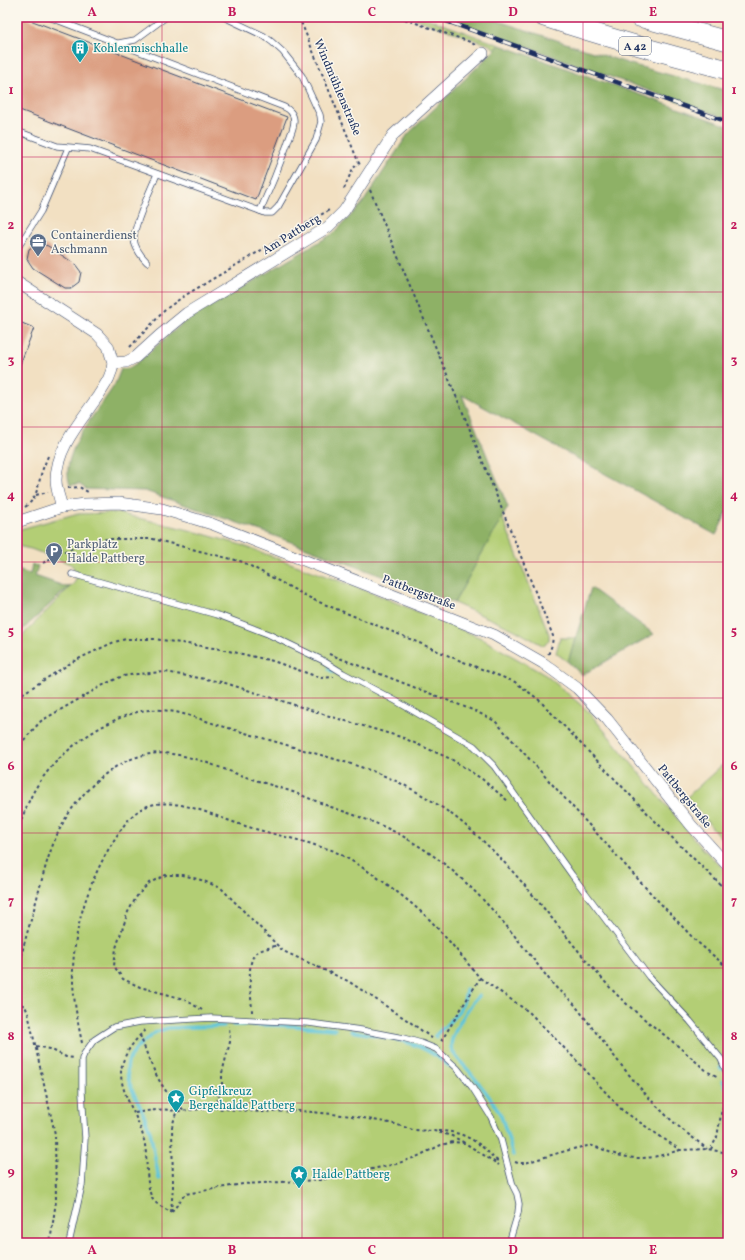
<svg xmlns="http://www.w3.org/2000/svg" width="745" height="1260" font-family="Vollkorn,serif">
  <rect width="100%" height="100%" fill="#fbf7ec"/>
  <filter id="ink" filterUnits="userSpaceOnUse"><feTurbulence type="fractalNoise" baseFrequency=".025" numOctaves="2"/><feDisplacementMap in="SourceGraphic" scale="8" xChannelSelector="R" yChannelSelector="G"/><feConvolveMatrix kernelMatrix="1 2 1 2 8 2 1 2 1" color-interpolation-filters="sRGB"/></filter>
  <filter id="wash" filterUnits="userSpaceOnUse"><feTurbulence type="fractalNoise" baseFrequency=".012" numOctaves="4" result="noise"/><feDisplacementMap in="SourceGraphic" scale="16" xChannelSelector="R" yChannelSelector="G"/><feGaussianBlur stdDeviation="0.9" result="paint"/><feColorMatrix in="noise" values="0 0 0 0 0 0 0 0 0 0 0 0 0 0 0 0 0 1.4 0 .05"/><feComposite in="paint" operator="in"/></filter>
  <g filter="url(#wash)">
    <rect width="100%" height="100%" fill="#f2e0c2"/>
    <g fill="#b3ce74" stroke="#677e69">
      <path d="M411,17H423L500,45L495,49L490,45Z"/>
      <path d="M117,513L189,530L238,544L375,594L479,637L547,676L588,711L700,846L728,873V1243H17V641L75,582L77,574L74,572V568L71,564L31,549L17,546V530L75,514Z"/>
      <path d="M502,517L549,634V640L544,646L513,629L454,603Z"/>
      <path d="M560,638H575L568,662L556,653Z"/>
      <path d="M722,765L728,770V844L719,836L687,797Z"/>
    </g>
    <g fill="#8eb166" stroke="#547062">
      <path d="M444,17H486L630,64L728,91V119Z"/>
      <path d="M500,45L728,126V510L716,535L462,395L508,507L454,603L264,532L145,491L86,489L79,484L70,485C58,452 99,411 115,384C117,379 119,374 121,369L129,368L137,363L183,323L334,233L362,204L408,134Z"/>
      <path d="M32,564L38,567L35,576L67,587L71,585L17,635V570L30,574Z"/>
      <path d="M591,588L654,634L582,675L568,662Z"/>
    </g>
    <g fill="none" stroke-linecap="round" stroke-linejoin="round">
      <g stroke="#5dc5d9" stroke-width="3.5">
        <path d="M329,669L333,672"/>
        <path d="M547,850H549"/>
        <path d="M479,996C470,1004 450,1035 451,1047C453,1056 463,1064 469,1071C480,1085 494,1100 501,1116C506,1129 509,1142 513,1155"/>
        <path d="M233,1025C267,1024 301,1026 335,1029"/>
        <path d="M351,1031C379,1036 412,1039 436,1056C441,1059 446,1064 450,1067"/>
        <path d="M437,1037L435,1036C449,1021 465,1012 466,989"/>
        <path d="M145,1041L156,1032L168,1028L224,1026"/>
        <path d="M142,1043C137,1047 133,1052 130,1057C121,1074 135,1095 142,1110"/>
        <path d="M720,1068L722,1069"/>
        <path d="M723,1081L726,1087H728"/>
        <path d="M143,1113L150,1131L159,1179"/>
      </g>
    </g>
    <g id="blocks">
      <g fill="#db9d80">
        <path d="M17,17H22L287,117L256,200L17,109Z"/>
        <path d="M38,243L48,246L75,264L81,272L79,282L71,288H65L33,268L27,259L29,249Z"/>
        <path d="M17,321L34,328L18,370L17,369Z"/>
      </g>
    </g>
  </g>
  <g filter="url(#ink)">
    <use href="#blocks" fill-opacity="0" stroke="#3b4a6d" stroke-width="1"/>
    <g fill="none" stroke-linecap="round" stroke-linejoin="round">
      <g stroke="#3b4a6d" stroke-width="7">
        <g id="service">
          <path d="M224,17L264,36L272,42L283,52L302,76L320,115L321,122L316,140L278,207L272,213H265L260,211"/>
          <path d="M119,43L135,40L166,17"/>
          <path d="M17,131L57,146L90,149L260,211C270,189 279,167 287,145C289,137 294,129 294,121C294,114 289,109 284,107L49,17"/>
          <path d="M17,249L41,211L68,148"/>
          <path d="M147,262C141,256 134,247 134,238C133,227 152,186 157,174"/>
          <path d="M72,574L221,616L268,634L322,660L343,673L396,701L474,746L494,766L572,875L649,977L690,1021L721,1059L728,1075"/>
          <path d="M69,1243L82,1185L85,1138L82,1093V1059L84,1054L94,1040L114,1027L140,1022L211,1018L309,1023L361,1030L403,1038L421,1043L436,1049L457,1068L472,1087L491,1117L501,1140L513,1186L517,1194L519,1204L518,1213L509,1243"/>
        </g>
      </g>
      <g stroke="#3b4a6d" stroke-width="12">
        <g id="minor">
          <path d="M17,282L97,334L108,346L113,363"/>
          <path d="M62,507C60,499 56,490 56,480C56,448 81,421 98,396C105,385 112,376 113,363L126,362L136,357L159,336L187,313L328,227L344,211L393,135L483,53"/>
          <path d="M17,522L62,507L85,504L119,503L162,509L212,524L494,635L543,663L577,688L607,719L691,825L728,866"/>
        </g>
      </g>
      <g stroke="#3b4a6d" stroke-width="20">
        <g id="motorway">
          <path d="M544,17C605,37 666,54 728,70"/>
          <path d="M639,17L728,41"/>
        </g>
      </g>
      <g stroke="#3b4a6d" stroke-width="2" stroke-dasharray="3 3" stroke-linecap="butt">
        <path d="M299,17L360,166"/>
        <path d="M399,17L470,42L477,46"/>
        <path d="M344,189L353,168L360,163"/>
        <path d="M370,190L466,420L553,636L552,645L548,655"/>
        <path d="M130,347L166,309L184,296L329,210"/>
        <path d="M68,488L79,487L88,492"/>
        <path d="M36,495L48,492"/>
        <path d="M25,507C38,498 38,484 42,471C44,466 46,461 48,456"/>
        <path d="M43,563L60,553L84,544L107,539H153L243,562L314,600L403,636L461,661L515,682L538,699L657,823L728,892"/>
        <path d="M329,654L475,711L495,721L646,888L695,940L728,968"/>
        <path d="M17,697L74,661L114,642L126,639H155L220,649L273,661L321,678L334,677"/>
        <path d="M17,750L22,742L41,721L107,683L123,676L137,674L165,672L222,682L339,719L401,737L451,759L482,779L508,801"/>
        <path d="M17,831C22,818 27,804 34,791C55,754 100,721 141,711C166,706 194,717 218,725C242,732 266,739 290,746C326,757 365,766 398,782C422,794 445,808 465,825C519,870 559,931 606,983C624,1004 646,1020 668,1038C682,1049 695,1061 708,1072L719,1077"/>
        <path d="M480,978L529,1012L575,1059L622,1110L680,1150L707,1149L728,1153"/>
        <path d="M20,1004C13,972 26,939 34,909C44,873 51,836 74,806C97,776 131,748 172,754C195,757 218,767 240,775C257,781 275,786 293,792C306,797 318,802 331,807C360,817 388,826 414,843C472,878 511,931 552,983C558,991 567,996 574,1004C604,1042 632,1083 668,1117C680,1129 694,1138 707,1149"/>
        <path d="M17,1008L20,1004L25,1006L28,1013L55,1134L56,1201L50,1243"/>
        <path d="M202,1010L184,999L140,987L123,979L114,966L116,948L128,912L137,896L149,883L166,875H183L201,880L221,888L283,951L348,981L410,1022L433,1039"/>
        <path d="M252,1012C252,999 245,962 256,953C261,949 271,948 277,945"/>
        <path d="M145,1030C134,1041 121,1057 121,1073C121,1095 139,1117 144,1140C148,1156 145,1183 152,1198C155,1204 165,1209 171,1212"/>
        <path d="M140,1035C150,1063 160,1091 184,1110"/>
        <path d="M82,1043C77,1018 72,993 73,968C75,921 91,876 116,837C125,823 135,809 151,805C179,798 214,816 239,824C263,832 288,837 312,844C319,847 327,848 334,851C368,869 401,893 429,919C436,926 442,934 449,941C459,953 470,966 480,978L440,1043"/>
        <path d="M36,1046L50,1049L66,1057L75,1058"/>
        <path d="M215,1108L222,1085V1073L230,1042L229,1026"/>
        <path d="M135,1113C148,1111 165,1107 177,1112"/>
        <path d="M438,1131C458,1131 471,1137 486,1150C490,1154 493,1158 498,1161"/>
        <path d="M711,1149L717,1137L722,1109L728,1102"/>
        <path d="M515,1162L518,1163H525C536,1160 584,1144 593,1146C603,1149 612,1154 622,1156C644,1161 660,1156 680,1150"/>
        <path d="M171,1212L173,1187L172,1127L176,1113L179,1111L215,1108L260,1112L302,1111L352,1116L395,1124L413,1130L434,1131L452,1136L465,1143"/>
        <path d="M172,1212L185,1194L243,1184L320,1180L396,1164L416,1157L441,1145L453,1142L465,1143L499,1165"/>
      </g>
      <use href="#service" stroke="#fff" stroke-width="5.5"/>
      <use href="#minor" stroke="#fff" stroke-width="11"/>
      <use href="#motorway" stroke="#fff" stroke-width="19"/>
      <g stroke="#1b2f5e" stroke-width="4.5">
        <path id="rail" d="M435,17L728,122"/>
      </g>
      <use href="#rail" stroke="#fbf7ec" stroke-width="3" stroke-dasharray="9" stroke-linecap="butt"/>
    </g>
  </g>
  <path fill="none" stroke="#c2185b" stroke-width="1" stroke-opacity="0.55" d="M162,17V1243M302,17V1243M443,17V1243M583,17V1243M17,157H728M17,292H728M17,427H728M17,562H728M17,698H728M17,833H728M17,968H728M17,1103H728"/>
  <defs>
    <g id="building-pin" transform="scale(0.9)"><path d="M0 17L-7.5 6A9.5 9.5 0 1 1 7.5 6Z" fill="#0f9aa8" stroke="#fbf7ec"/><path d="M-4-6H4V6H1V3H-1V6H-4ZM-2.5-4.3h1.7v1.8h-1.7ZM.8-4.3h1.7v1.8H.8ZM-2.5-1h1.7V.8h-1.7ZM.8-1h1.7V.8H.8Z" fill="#fff"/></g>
    <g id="office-pin" transform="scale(0.9)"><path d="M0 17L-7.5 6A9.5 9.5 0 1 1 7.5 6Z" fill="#5c6f8a" stroke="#fbf7ec"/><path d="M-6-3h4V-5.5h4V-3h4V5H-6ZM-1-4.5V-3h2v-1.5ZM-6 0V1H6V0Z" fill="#fff"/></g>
    <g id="parking-pin" transform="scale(0.9)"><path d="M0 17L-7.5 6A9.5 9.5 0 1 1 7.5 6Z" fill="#5c6f8a" stroke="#fbf7ec"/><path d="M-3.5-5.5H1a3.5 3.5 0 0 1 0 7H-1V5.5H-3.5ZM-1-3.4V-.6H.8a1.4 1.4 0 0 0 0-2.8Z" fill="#fff"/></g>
    <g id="sight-pin" transform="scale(0.9)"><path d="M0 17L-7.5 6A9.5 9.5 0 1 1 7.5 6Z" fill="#0f9aa8" stroke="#fbf7ec"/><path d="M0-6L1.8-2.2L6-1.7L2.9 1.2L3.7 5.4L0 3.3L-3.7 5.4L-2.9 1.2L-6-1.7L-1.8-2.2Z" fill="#fff"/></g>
  </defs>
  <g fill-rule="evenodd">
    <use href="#building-pin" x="80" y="48"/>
    <use href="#office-pin" x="38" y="242"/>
    <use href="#parking-pin" x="54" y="551"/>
    <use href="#sight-pin" x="176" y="1098"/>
    <use href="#sight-pin" x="299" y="1174"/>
  </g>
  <g text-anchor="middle" stroke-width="3" stroke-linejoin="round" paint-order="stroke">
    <rect fill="#fbf7ec" stroke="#5e6b89" stroke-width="1" x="619" y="37" width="32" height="18" rx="3"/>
    <g font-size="11" font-weight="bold" fill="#1b2f5e">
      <text x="635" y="50">A 42</text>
    </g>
    <g font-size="12" fill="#0d838f" stroke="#fbf7ec" text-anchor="start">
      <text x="93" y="52">Kohlenmischhalle</text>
      <text x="189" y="1095">Gipfelkreuz<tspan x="189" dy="14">Bergehalde Pattberg</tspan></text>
      <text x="312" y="1178">Halde Pattberg</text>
    </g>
    <g font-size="12" fill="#1b2f5e" stroke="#fbf7ec">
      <text transform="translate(338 87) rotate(67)" y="4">Windmühlenstraße</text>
      <text transform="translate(291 234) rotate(-32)" y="4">Am Pattberg</text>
      <text transform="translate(419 592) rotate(21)" y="4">Pattbergstraße</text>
      <text transform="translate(685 796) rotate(51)" y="4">Pattbergstraße</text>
    </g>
    <g font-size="12" fill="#4e5e75" stroke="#fbf7ec" text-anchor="start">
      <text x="51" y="239">Containerdienst<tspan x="51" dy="14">Aschmann</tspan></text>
      <text x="67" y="548">Parkplatz<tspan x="67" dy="14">Halde Pattberg</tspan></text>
    </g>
  </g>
  <rect width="745" height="1260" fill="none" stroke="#fbf7ec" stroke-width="44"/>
  <rect x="22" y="22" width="701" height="1216" fill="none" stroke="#c2185b" stroke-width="1.5"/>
  <g font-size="13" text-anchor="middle" font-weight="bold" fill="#c2185b">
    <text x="92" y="16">A</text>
    <text x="232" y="16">B</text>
    <text x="372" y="16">C</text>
    <text x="513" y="16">D</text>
    <text x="653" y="16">E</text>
    <text x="11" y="94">1</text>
    <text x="734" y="94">1</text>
    <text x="11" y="229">2</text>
    <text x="734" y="229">2</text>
    <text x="11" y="364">3</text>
    <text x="734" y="364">3</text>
    <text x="11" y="499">4</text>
    <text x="734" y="499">4</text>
    <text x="11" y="635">5</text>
    <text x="734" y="635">5</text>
    <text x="11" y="770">6</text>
    <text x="734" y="770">6</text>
    <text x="11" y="905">7</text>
    <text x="734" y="905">7</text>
    <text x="11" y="1040">8</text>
    <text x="734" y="1040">8</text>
    <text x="11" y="1175">9</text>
    <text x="734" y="1175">9</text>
    <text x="92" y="1254">A</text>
    <text x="232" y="1254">B</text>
    <text x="372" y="1254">C</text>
    <text x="513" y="1254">D</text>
    <text x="653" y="1254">E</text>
  </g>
</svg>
